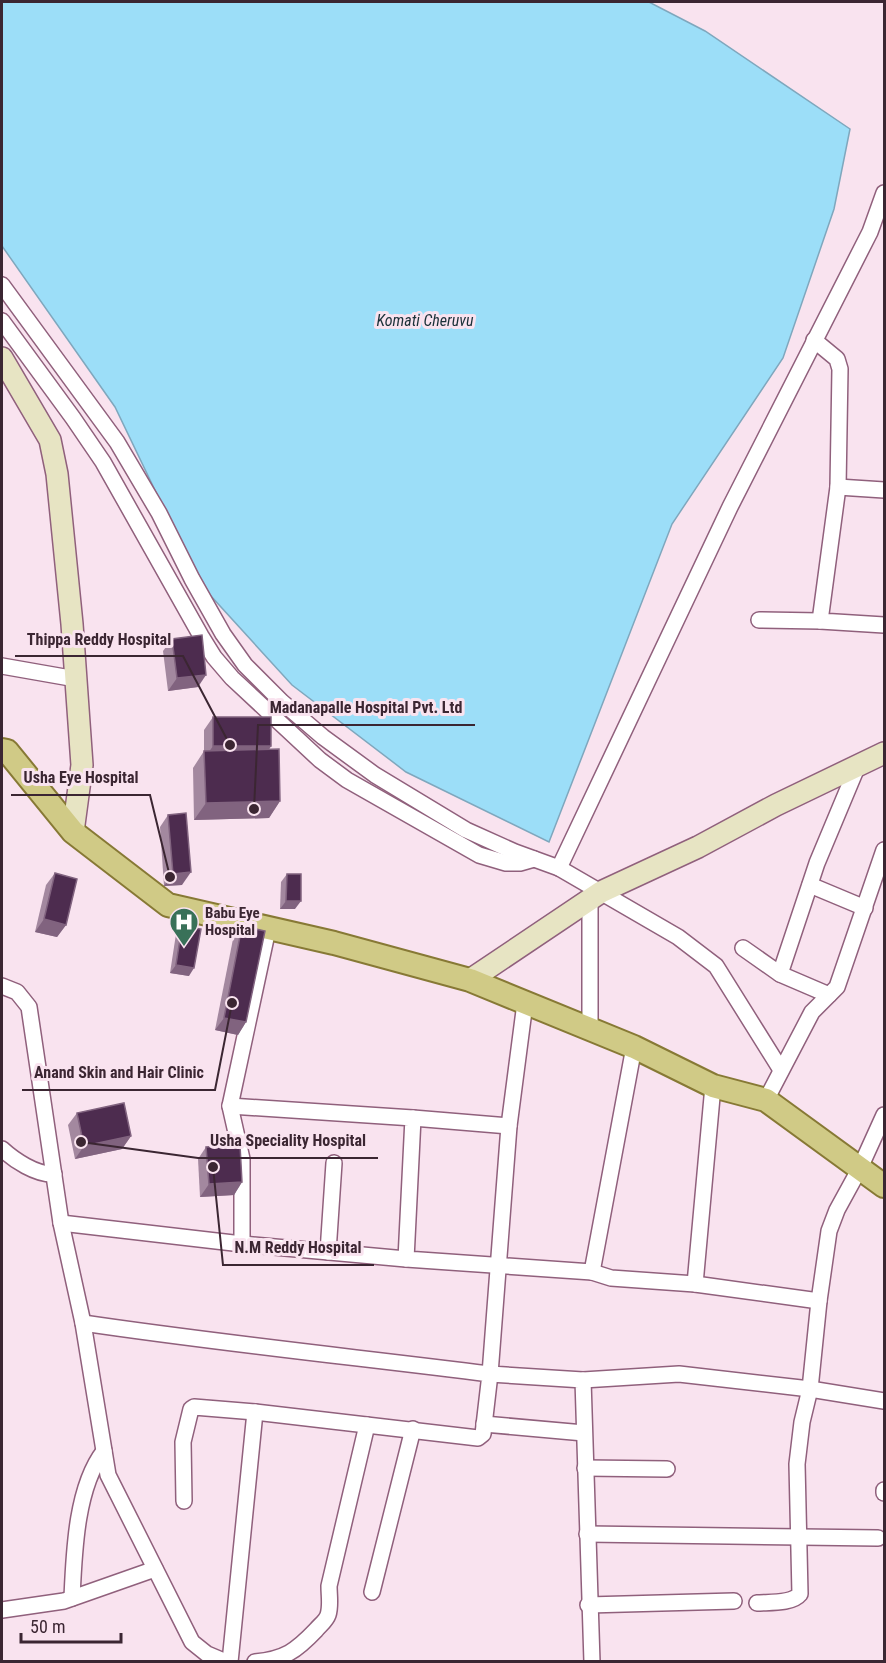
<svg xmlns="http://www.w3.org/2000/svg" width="886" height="1663" font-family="'Roboto Condensed',sans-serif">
  <rect width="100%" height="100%" fill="#f9e3ef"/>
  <path fill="#9cdef8" stroke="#7fa7bd" stroke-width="1.5" d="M2,2H649L705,31L850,129L834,209L783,358L672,524L549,842L406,772L292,685L200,584L115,407L2,246Z"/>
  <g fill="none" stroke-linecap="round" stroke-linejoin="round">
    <g stroke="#90607c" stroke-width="18">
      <g id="street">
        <path d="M2,285L117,442L159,513L192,579L223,634L245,665L282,702L323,737L375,775L466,830L515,852L559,868L678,937L716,966L781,1070"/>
        <path d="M2,321L73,418L103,462L201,636L214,657L232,678L320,760L347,780L479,855L506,863H520L534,859"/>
        <path d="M814,340L837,359L840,369L838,487L820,621L884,625"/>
        <path d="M838,487L884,490"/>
        <path d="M759,620L820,621"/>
        <path d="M2,666L76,679"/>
        <path d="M559,868L730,507L870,232L884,193"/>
        <path d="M810,885L865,908"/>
        <path d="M590,899V1028"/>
        <path d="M743,948L780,974"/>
        <path d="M2,986L17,992L29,1007L61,1223L83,1323L108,1475L192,1642L207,1654L226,1662"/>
        <path d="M829,995L780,974L817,863L858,765"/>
        <path d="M525,1003L509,1126L490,1374L583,1380L592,1662"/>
        <path d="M766,1100L812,1012L837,987L884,850"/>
        <path d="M230,1106L413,1118L406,1259L592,1272L634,1047"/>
        <path d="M413,1118L509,1126"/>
        <path d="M2,1149C14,1160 36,1175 54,1174"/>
        <path d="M61,1223L242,1244L406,1259"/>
        <path d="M242,1244V1159L230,1106L268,929"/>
        <path d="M328,1252L334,1163"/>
        <path d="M592,1272L611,1278L695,1284L819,1301"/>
        <path d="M695,1284L713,1086"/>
        <path d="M83,1323C218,1343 354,1357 490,1374L483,1434L478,1438L255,1412L194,1407L191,1409L183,1442L184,1501"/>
        <path d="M583,1380L679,1374L810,1389L884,1401"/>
        <path d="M484,1424L584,1433"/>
        <path d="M585,1468L667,1469"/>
        <path d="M884,1493V1490"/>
        <path d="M587,1534L878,1538"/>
        <path d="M372,1592L413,1429"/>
        <path d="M72,1598C74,1553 76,1487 104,1451"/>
        <path d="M757,1603C769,1602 792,1604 800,1594L797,1464L802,1422L810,1389L819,1301L829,1231L837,1210L860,1168L884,1115"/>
        <path d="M588,1605L734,1601"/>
        <path d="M2,1610L64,1601L155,1569"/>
        <path d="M230,1662L255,1412"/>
        <path d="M255,1662C285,1659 296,1651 316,1630C320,1625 326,1621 328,1615C331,1606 329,1596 329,1586L367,1425"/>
      </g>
    </g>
    <g stroke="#90607c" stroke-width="24">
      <g id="secondary">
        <path d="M2,358L50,440L57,474L72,624L82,765L73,832"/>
        <path d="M470,980L601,892L698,847L776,805L884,753"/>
      </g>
    </g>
    <g stroke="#877935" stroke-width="26">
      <path id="primary" d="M2,750L7,751L73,832L168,905L334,943L470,980L634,1047L713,1086L766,1100L884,1186"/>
    </g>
    <use href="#street" stroke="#fff" stroke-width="15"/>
    <use href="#secondary" stroke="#e7e4c3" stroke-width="21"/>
    <use href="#primary" stroke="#d0ca86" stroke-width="22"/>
  </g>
  <g fill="#a3889f">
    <path d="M172,639L198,687L168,691L163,651Z"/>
    <path d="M213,717L271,746L269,750L280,801L269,818L194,820L193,768L204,751V730Z"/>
    <path d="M168,815L182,885L164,886L160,827Z"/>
    <path d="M55,873L66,925L57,937L35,932L46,885Z"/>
    <path d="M287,874L295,909H280L281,882Z"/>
    <path d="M182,926L189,976L170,973L176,934Z"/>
    <path d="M242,926L246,1022L238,1035L215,1030L233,939Z"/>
    <path d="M77,1113L131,1136L122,1149L75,1159L68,1125Z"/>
    <path d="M206,1147L242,1182L234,1195L200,1197L198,1159Z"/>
  </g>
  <g fill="#81637f">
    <path d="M206,675L198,687L168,691L177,678Z"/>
    <path d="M213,746H271L263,758L204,759Z"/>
    <path d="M280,801L269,818L194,820L206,803Z"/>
    <path d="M191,872L182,885L164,886L173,874Z"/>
    <path d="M286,901H301L295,909H280Z"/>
    <path d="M44,919L66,925L57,937L35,932Z"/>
    <path d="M176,965L194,968L189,976L170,973Z"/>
    <path d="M224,1018L246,1022L238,1035L215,1030Z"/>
    <path d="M131,1136L122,1149L75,1159L84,1146Z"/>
    <path d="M242,1182L234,1195L200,1197L209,1184Z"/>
  </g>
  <g fill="#4d2c4f" stroke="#81637f" stroke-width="1.5">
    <path d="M202,635L206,675L177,678L172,639Z"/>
    <rect x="213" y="717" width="58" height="29"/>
    <path d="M279,749L280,801L206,803L204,751Z"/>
    <path d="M186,813L191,872L173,874L168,815Z"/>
    <path d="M55,873L77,879L66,925L44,919Z"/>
    <path d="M287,874H301V901H286Z"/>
    <path d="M182,926L201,929L194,968L176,965Z"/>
    <path d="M242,926L265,931L246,1022L224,1018Z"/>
    <path d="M124,1103L131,1136L84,1146L77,1113Z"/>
    <path d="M240,1145L242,1182L209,1184L206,1147Z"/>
  </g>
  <defs>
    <g id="hospital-pin" transform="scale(1.5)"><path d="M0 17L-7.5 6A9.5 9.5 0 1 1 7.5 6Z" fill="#397159" stroke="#f9e3ef"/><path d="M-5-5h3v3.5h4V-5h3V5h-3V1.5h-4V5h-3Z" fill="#fff"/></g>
  </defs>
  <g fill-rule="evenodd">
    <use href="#hospital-pin" x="184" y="922"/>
  </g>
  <g text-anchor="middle" stroke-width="6" stroke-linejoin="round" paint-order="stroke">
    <g font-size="15" font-weight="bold" fill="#3b2632" stroke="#f9e3ef" text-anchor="start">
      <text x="205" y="918">Babu Eye<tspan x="205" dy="17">Hospital</tspan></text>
    </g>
    <g font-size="16" font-style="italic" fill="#1a3038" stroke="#f9e3ef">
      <text x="425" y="326">Komati Cheruvu</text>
    </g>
  </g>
  <path fill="none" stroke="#3b2632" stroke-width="2" d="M230 745L183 656H15M254 809L258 725H475M170 877L150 795H11M232 1003L215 1090H22M81 1142L198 1158H378M213 1167L223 1265H374"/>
  <g fill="#3b2632" stroke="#f9e3ef" stroke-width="2">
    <circle cx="230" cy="745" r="6"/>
    <circle cx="254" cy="809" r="6"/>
    <circle cx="170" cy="877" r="6"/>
    <circle cx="232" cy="1003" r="6"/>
    <circle cx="81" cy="1142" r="6"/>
    <circle cx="213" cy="1167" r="6"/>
  </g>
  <g font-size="16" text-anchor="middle" font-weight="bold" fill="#3b2632" stroke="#f9e3ef" stroke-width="6" stroke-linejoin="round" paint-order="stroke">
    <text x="99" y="645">Thippa Reddy Hospital</text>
    <text x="366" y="713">Madanapalle Hospital Pvt. Ltd</text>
    <text x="81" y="783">Usha Eye Hospital</text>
    <text x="119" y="1078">Anand Skin and Hair Clinic</text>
    <text x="288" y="1146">Usha Speciality Hospital</text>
    <text x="298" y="1253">N.M Reddy Hospital</text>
  </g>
  <rect width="886" height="1663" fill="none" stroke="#3b2632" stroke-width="6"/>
  <path d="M21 1633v9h100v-9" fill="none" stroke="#3b2632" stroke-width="3"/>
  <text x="30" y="1633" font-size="18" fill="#3b2632" stroke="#f9e3ef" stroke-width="4.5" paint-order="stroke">50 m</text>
</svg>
